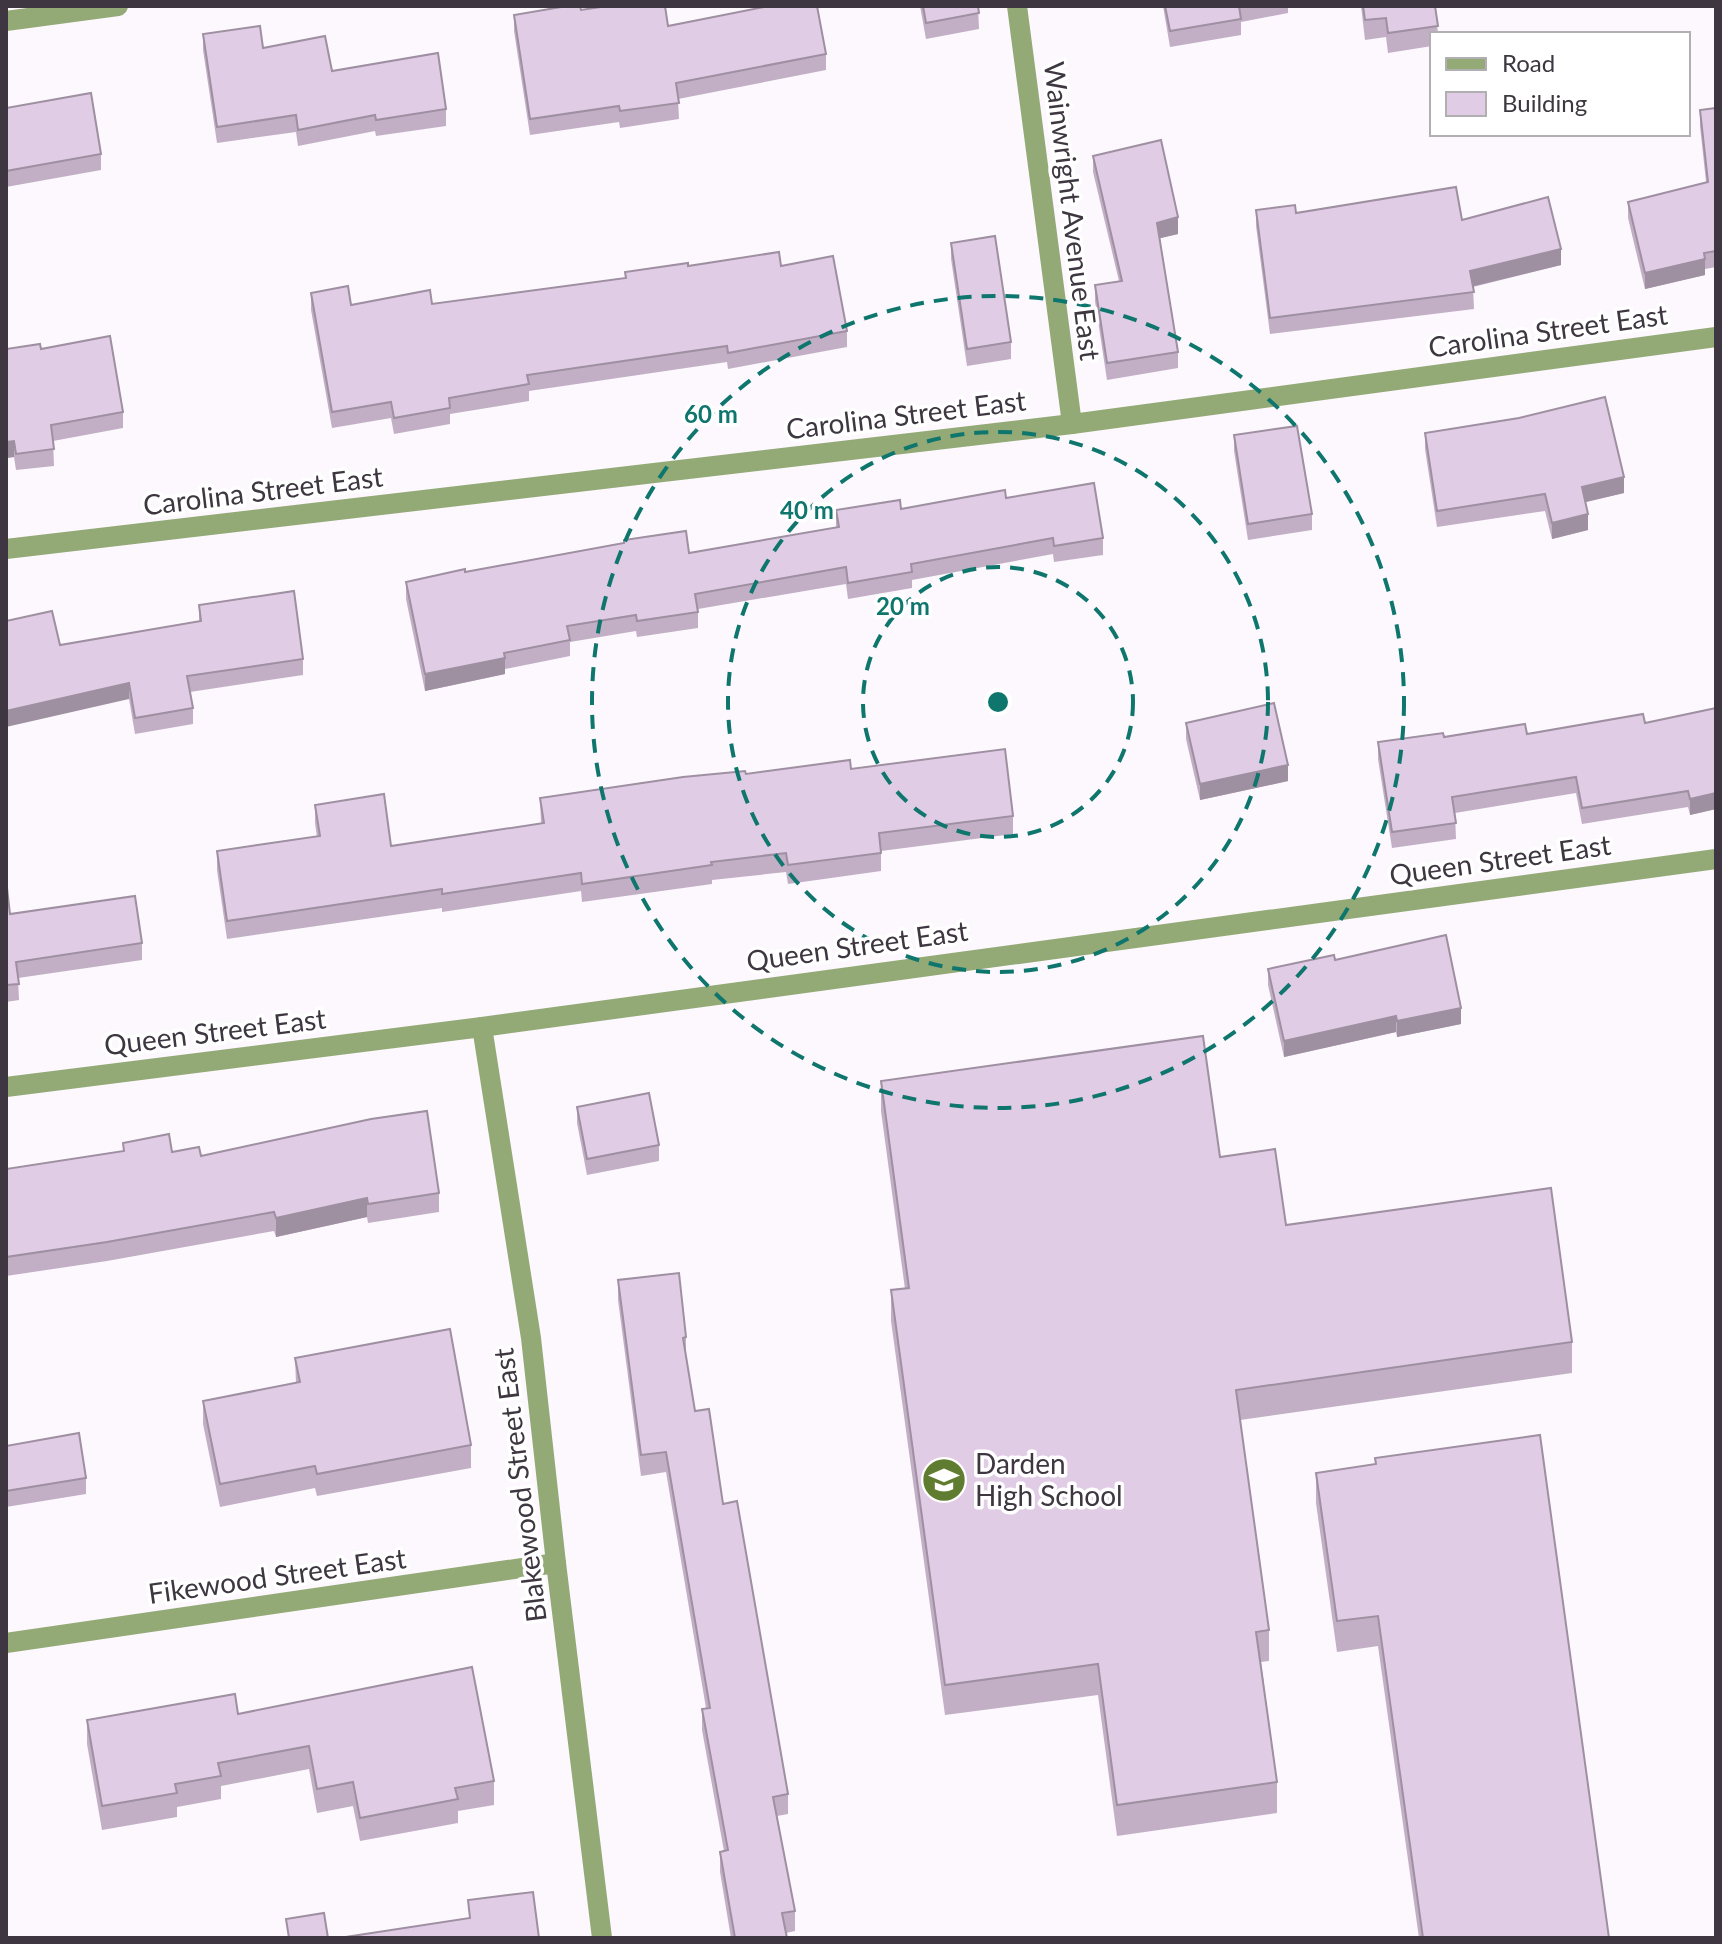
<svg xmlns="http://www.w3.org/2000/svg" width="1722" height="1944" font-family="Lato,sans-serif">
  <rect width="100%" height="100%" fill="#fcf8fd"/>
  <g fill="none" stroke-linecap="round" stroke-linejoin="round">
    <g stroke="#93a976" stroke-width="20">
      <path d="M1017,6L1072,424"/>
      <path d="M6,21L118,6"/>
      <path d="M6,549L1072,424L1716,337"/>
      <path d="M482,1027L531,1338L556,1563L602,1938"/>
      <path d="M6,1087L482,1027L1716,859"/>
      <path d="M6,1643L556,1563"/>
    </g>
  </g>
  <g fill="#c2afc6">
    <path d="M920,6H978L979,29L926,39Z"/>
    <path d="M1163,6H1288V13L1241,22V35L1170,47Z"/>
    <path d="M1361,6H1435L1438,34H1432V46L1388,53L1386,37L1365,40Z"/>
    <path d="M581,10L826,54V70L678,99L679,119L620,128L619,122L530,135L514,31V15Z"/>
    <path d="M203,34L263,48L446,109V126L376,136L375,131L298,146L296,132L217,143L203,50Z"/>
    <path d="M6,108L101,154V170L6,187Z"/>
    <path d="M1716,108V267L1705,269V275L1645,289L1628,218V202L1706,182L1700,126V110Z"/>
    <path d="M1093,156L1178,234L1160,238L1178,352V368L1107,380L1095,301V285L1119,281L1093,172Z"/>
    <path d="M1256,210L1462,220L1561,265L1473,287L1474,309L1270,334L1256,226Z"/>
    <path d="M951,243L1011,342V359L967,366L951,259Z"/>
    <path d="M688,266H781L847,331V347L728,369L727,362L529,391V401L450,414V424L394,434L391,418L332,428L311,310V293L351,305L432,304L625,278V272Z"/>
    <path d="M6,349H41L123,412V428L53,441L54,466L16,470L14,457L6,458Z"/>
    <path d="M1425,433L1624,493L1585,502L1588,530L1552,539L1545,511L1437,527L1425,449Z"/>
    <path d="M1234,435L1312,514V530L1248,540L1234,451Z"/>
    <path d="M1006,498L1103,538V555L1054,562L1053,554L912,580V588L848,599L846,584L698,609V628L637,637L636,631L570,642V656L505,669V674L425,691L406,599V582L465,572L689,553L836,528V510L901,509Z"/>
    <path d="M199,605L303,659V675L190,692L193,708V724L135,734L129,699L60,645L199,622Z"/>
    <path d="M1716,708V809L1690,815L1688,807L1582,824L1576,793L1455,813L1456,839L1392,848L1378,759V742L1444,737L1527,734L1645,723Z"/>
    <path d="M1186,723L1288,781L1200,800L1186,739Z"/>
    <path d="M851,769L1013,816V834L881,851V871L788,884L786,872L712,880V884L582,902L581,891L442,912V908L227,939L217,870V851L317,837L315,823V805L391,846L541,824L540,798L746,774Z"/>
    <path d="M6,879L10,914L142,943V960L18,978L19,1000L6,1002Z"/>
    <path d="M1335,960L1461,1024L1397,1037L1396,1032L1284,1057L1268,985V969Z"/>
    <path d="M881,1081L1220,1157L1286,1225L1572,1342V1373L1240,1420L1269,1630V1661L1261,1662L1277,1782V1813L1117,1836L1098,1695L945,1715L891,1321V1290L905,1289L881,1111Z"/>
    <path d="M577,1107L659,1145V1161L587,1175L577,1123Z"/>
    <path d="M123,1143L172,1152L439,1193V1212L368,1223L367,1217L276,1237L274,1231L107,1261L6,1276V1169L123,1151Z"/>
    <path d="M618,1280L686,1337V1356L695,1411L723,1504L788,1794V1814L777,1816L795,1911V1931L786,1933L787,1938H731L720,1872V1852L724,1851L702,1730V1709L706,1708L666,1472L641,1476L618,1300Z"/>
    <path d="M295,1358L471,1445V1468L317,1496L315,1488L220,1507L203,1424V1401L296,1383Z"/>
    <path d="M6,1446L86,1478V1494L6,1507Z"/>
    <path d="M1375,1458L1609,1938H1419L1378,1646L1337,1652L1316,1503V1473L1375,1464Z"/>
    <path d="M238,1714L494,1781V1805L458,1811V1823L360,1841L353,1806L317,1813L309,1769L221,1786V1799L177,1807V1817L102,1830L87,1744V1720Z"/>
  </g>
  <g fill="#9e8fa1">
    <path d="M1178,217V234L1157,239V223Z"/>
    <path d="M1561,249V265L1470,287V271Z"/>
    <path d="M1705,259V275L1645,289V273Z"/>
    <path d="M14,441V457L6,458V442Z"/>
    <path d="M1624,477V493L1582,503V487Z"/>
    <path d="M1588,514V530L1552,539V523Z"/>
    <path d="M505,658V674L425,691V674Z"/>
    <path d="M129,683V699L6,727V711Z"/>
    <path d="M1288,765V781L1200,800V784Z"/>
    <path d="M1716,793V809L1690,815V799Z"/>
    <path d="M1461,1008V1024L1397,1037V1021Z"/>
    <path d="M1396,1016V1032L1284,1057V1041Z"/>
    <path d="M367,1198V1217L276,1237V1218Z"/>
  </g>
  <g fill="#e1cce6" stroke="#9e8fa1" stroke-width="2">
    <path d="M567,6H580L581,10L608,6H665L668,26L769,6H817L826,54L676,83L679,103L620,111L619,106L530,119L514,15Z"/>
    <path d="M923,6H978L979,13L926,23Z"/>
    <path d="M1165,6H1239L1241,19L1170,31Z"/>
    <path d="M1363,6H1435L1438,26L1388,33L1386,18L1365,20Z"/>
    <path d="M260,26L263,48L325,36L332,71L438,53L446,109L376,120L375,115L298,130L296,115L217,127L203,34Z"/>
    <path d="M91,93L101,154L6,171V108Z"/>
    <path d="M1716,108V251L1704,253L1705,259L1645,273L1628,202L1708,182L1700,110Z"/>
    <path d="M1161,140L1178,217L1157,223L1178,352L1107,363L1095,285L1122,281L1093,156Z"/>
    <path d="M1456,187L1462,220L1548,197L1561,249L1470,271L1474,292L1270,318L1256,210L1295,205L1296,213Z"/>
    <path d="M995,236L1011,342L967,349L951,243Z"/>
    <path d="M779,252L781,266L833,256L847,331L728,353L727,346L527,375L529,384L449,398L450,408L394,418L391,402L332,412L311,293L348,286L351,305L430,290L432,304L626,278L625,272L688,263V266Z"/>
    <path d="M110,336L123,412L51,425L54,449L16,454L14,441L6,442V349L40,344L41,349Z"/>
    <path d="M1605,397L1624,477L1582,487L1588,514L1552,523L1545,494L1437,511L1425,433L1519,418Z"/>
    <path d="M1297,426L1312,514L1248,524L1234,435Z"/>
    <path d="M1094,483L1103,538L1054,546L1053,538L911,564L912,572L848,583L846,567L695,594L698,612L637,621L636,615L567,626L570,640L504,653L505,658L425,674L406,582L465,569V572L624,543V540L686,531L689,553L839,527L836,510L900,500L901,509L1005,490L1006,498Z"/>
    <path d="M294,591L303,659L187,676L193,708L135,718L129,683L6,711V621L52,611L60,645L201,621L199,605Z"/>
    <path d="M1274,703L1288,765L1200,784L1186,723Z"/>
    <path d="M1716,708V793L1690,799L1688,791L1582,808L1576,777L1452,797L1456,823L1392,832L1378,742L1443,733L1444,737L1525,724L1527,734L1643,714L1645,723Z"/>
    <path d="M1005,749L1013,816L879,833L881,853L788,865L786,853L711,862L712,865L582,884L581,873L442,894V889L227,921L217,851L320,836L315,805L384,794L391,846L544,823L540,798L683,777L745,771L746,774L850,760L851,769Z"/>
    <path d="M6,879L10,914L135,896L142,943L16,962L19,984L6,985Z"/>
    <path d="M1446,935L1461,1008L1397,1021L1396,1016L1284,1041L1268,969L1334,955L1335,960Z"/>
    <path d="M1203,1036L1220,1157L1275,1149L1286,1225L1551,1188L1572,1342L1236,1390L1269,1630L1256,1632L1277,1782L1117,1805L1098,1664L945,1685L891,1290L909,1288L881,1081Z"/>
    <path d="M649,1093L659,1145L587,1159L577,1107Z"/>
    <path d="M427,1111L439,1193L368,1204L367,1198L276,1218L274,1212L107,1242L6,1257V1169L124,1151L123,1143L169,1134L172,1152L199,1147L201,1156L371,1119Z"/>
    <path d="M679,1273L686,1337L683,1338L695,1411L709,1409L723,1504L737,1501L788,1794L773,1797L795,1911L782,1913L787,1938H735L720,1852L728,1850L702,1709L710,1708L666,1452L641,1455L618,1280Z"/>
    <path d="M450,1329L471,1445L317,1474L315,1466L220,1484L203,1401L300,1382L295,1358Z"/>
    <path d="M79,1433L86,1478L6,1491V1446Z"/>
    <path d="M1540,1435L1609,1938H1423L1378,1616L1337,1621L1316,1473L1376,1464L1375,1458Z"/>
    <path d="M472,1667L494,1781L455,1788L458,1799L360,1818L353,1782L317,1789L309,1746L218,1763L221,1776L175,1784L177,1793L102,1806L87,1720L235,1694L238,1714Z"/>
    <path d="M533,1892L539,1938H339L470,1918L468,1900Z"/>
    <path d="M324,1913L328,1938H289L286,1919Z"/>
  </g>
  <g fill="none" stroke="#0f766e" stroke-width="4" stroke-dasharray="14 10">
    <circle cx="998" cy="702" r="135"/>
    <circle cx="998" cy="702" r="270"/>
    <circle cx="998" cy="702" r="406"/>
  </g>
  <defs>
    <g id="school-disc" transform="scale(2.3)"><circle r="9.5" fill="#607c31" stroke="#fff"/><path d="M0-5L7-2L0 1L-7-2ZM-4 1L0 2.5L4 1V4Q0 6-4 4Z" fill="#fff"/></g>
  </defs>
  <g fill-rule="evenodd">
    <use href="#school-disc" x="944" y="1480"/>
  </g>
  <g text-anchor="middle" stroke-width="7" stroke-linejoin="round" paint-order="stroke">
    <g font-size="28" fill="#3e3640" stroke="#fff">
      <text transform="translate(1072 211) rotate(83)" y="10">Wainwright Avenue East</text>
      <text transform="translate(1548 331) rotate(-8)" y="10">Carolina Street East</text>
      <text transform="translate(906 415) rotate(-7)" y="10">Carolina Street East</text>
      <text transform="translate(263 491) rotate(-7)" y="10">Carolina Street East</text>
      <text transform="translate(1500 860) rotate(-8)" y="10">Queen Street East</text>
      <text transform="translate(857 946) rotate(-8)" y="10">Queen Street East</text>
      <text transform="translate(215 1032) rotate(-7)" y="10">Queen Street East</text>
      <text transform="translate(520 1485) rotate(-97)" y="10">Blakewood Street East</text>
      <text transform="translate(277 1576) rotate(-8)" y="10">Fikewood Street East</text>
    </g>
    <g font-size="28" fill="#3e3640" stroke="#fff" text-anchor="start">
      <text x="975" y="1474">Darden<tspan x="975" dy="32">High School</tspan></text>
    </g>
  </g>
  <circle cx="998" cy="702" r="12" fill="#0f766e" stroke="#fff" stroke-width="4"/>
  <g font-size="24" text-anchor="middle" font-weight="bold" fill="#0f766e" stroke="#fff" stroke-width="7" stroke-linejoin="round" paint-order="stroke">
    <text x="711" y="423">60 m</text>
    <text x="807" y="519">40 m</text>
    <text x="903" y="615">20 m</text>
  </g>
  <rect width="1722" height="1944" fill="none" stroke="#3e3640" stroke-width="16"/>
  <rect x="1430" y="32" width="260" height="104" fill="#ffffff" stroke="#b2afb3" stroke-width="2"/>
  <rect x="1446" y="58" width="40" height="12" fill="#93a976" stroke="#b2afb3" stroke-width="2"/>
  <text x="1502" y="72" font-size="24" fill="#3e3640">Road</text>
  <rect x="1446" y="92" width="40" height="24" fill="#e1cce6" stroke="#b2afb3" stroke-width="2"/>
  <text x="1502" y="112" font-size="24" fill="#3e3640">Building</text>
</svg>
